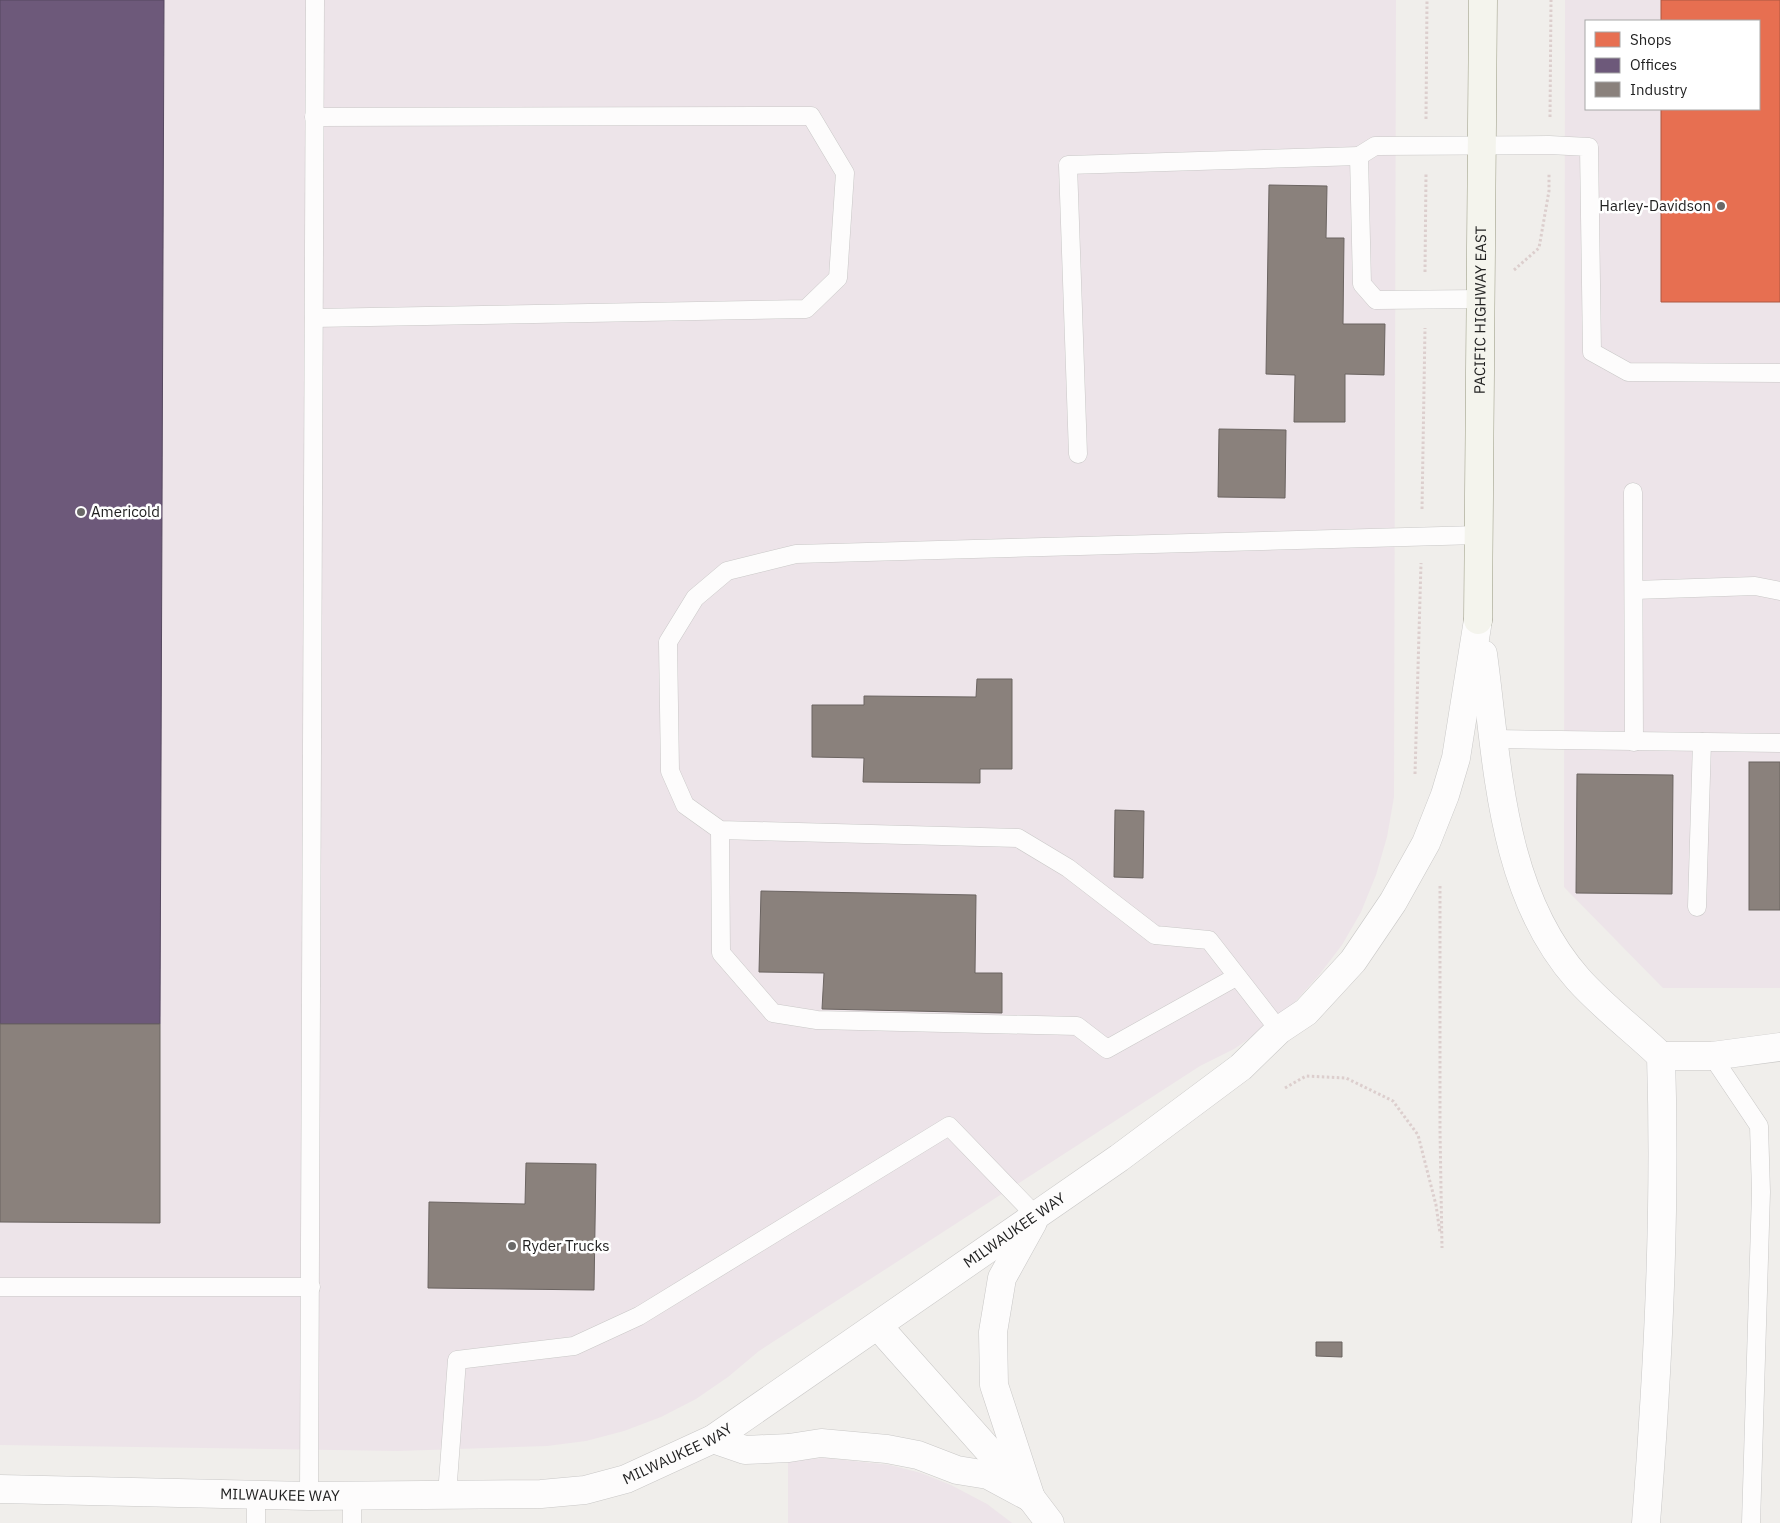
<svg xmlns="http://www.w3.org/2000/svg" width="1780" height="1523" font-family="'IBM Plex Sans',sans-serif">
  <rect width="100%" height="100%" fill="#f0eeeb"/>
  <g fill="#ede4e9" fill-rule="evenodd">
    <path d="M0,0H1396L1394,797L1387,837L1376,875L1361,912L1342,945L1319,975L1294,1003L1265,1028L1234,1049L1200,1066L759,1351L728,1377L696,1399L661,1417L624,1431L586,1441L547,1446L398,1451L0,1445Z"/>
    <path d="M1565,0H1780V988H1663L1564,887ZM1586,21H1759V109H1586Z"/>
    <path d="M826,1458L890,1465L921,1473L951,1485L987,1504L1012,1523H788V1460Z"/>
  </g>
  <path fill="#e76f51" stroke="#ac5843" d="M1661,0H1780V302H1661V109H1759V21H1661Z"/>
  <path fill="#6d597a" stroke="#564860" d="M0,0H164L160,1024H0Z"/>
  <g fill="#8a817c" stroke="#6b6461">
    <path d="M1269,185L1327,186L1326,238H1344L1343,324H1385L1384,375L1345,374V422H1294L1295,375L1266,374Z"/>
    <path d="M1219,429L1286,430L1285,498L1218,497Z"/>
    <path d="M977,679H1012V769H980V783L863,782L864,758L812,757V705H864V696L976,697Z"/>
    <rect x="1749" y="762" width="31" height="148"/>
    <path d="M1577,774L1673,775L1672,894L1576,893Z"/>
    <path d="M1115,810L1144,811L1143,878L1114,877Z"/>
    <path d="M761,891L976,895L975,973H1002V1013L822,1009L824,973L759,972Z"/>
    <path d="M0,1024H160V1223L0,1222Z"/>
    <path d="M526,1163L596,1164L594,1290L428,1288L429,1202L525,1204Z"/>
    <path d="M1316,1342H1342V1357L1316,1356Z"/>
  </g>
  <g fill="none" stroke-linecap="round" stroke-linejoin="round">
    <g stroke="#c9c8c7" stroke-width="19">
      <g id="service">
        <path d="M1481,299L1376,300L1362,284L1359,156L1375,146L1549,145L1589,147L1592,352L1628,372L1780,373"/>
        <path d="M314,318L806,309L838,278L845,173L811,116L314,117"/>
        <path d="M1078,454L1068,165L1359,156"/>
        <path d="M1633,492L1634,742"/>
        <path d="M1634,590L1755,586L1780,591"/>
        <path d="M1495,739L1780,743"/>
        <path d="M720,830L721,953L773,1013L817,1020L1077,1026L1107,1049L1236,977"/>
        <path d="M1697,907L1702,742"/>
        <path d="M1279,1030L1209,940L1155,935L1068,868L1018,838L720,830L685,805L670,771L668,642L695,598L727,571L796,554L1478,535"/>
        <path d="M1712,1056L1759,1126L1761,1192L1751,1523"/>
        <path d="M0,1287H311"/>
        <path d="M447,1495L457,1360L574,1346L639,1316L949,1126L1036,1216"/>
        <path d="M309,1496L315,0"/>
        <path d="M256,1523V1495"/>
        <path d="M352,1523V1496"/>
      </g>
    </g>
    <g stroke="#c9c8c7" stroke-width="29">
      <g id="tertiary">
        <path d="M1483,654C1498,764 1500,891 1578,979C1603,1007 1634,1030 1661,1056C1666,1212 1658,1367 1646,1523"/>
        <path d="M1661,1056H1712L1780,1047"/>
        <path d="M878,1326L1031,1498L1050,1523"/>
        <path d="M713,1439L745,1450L789,1448L821,1443L887,1449L918,1455L957,1470L988,1475L1031,1498"/>
        <path id="s1" d="M0,1489L309,1496L541,1494L585,1490L626,1479L713,1439L1119,1158L1241,1067L1279,1030L1306,1012L1353,961L1393,902L1426,843L1445,795L1456,758L1478,620"/>
        <path d="M1031,1498L994,1385L993,1332L1002,1278L1033,1222"/>
      </g>
    </g>
    <g stroke="#999a82" stroke-width="29">
      <g id="secondary">
        <path id="s2" d="M1478,620L1483,0"/>
      </g>
    </g>
    <g stroke="#dccecd" stroke-width="3" stroke-dasharray="2.5 2.5" stroke-linecap="butt">
      <path d="M1550,117L1551,0"/>
      <path d="M1426,119L1427,0"/>
      <path d="M1514,270L1539,248L1549,191V173"/>
      <path d="M1425,272L1426,173"/>
      <path d="M1422,509L1425,328"/>
      <path d="M1415,774L1421,563"/>
      <path d="M1440,886V1130L1442,1248"/>
      <path d="M1285,1088L1306,1076L1346,1078L1393,1101L1418,1135L1436,1205L1440,1233"/>
    </g>
    <use href="#service" stroke="#fdfcfc" stroke-width="18"/>
    <use href="#tertiary" stroke="#fdfcfc" stroke-width="28"/>
    <use href="#secondary" stroke="#f4f4ed" stroke-width="28"/>
  </g>
  <g fill="#6a6968" stroke="#fff" stroke-width="2">
    <circle cx="1721" cy="206" r="5"/>
    <circle cx="81" cy="512" r="5"/>
    <circle cx="512" cy="1246" r="5"/>
  </g>
  <g text-anchor="middle" stroke-width="5" stroke-linejoin="round" paint-order="stroke">
    <g font-size="15" fill="#222" stroke="#fff" text-anchor="start">
      <text x="1711" y="211" text-anchor="end">Harley-Davidson</text>
      <text x="91" y="517">Americold</text>
      <text x="522" y="1251">Ryder Trucks</text>
    </g>
    <g font-size="15" fill="#222" stroke="#fff">
      <text dy="5" stroke="none"><textPath href="#s2" startOffset="310">PACIFIC HIGHWAY EAST</textPath></text>
      <text dy="5" stroke="none"><textPath href="#s1" startOffset="1090">MILWAUKEE WAY</textPath></text>
      <text dy="5" stroke="none"><textPath href="#s1" startOffset="685">MILWAUKEE WAY</textPath></text>
      <text dy="5" stroke="none"><textPath href="#s1" startOffset="280">MILWAUKEE WAY</textPath></text>
    </g>
  </g>
  <rect x="1585" y="20" width="175" height="90" fill="#ffffff" stroke="#a7a7a7"/>
  <rect x="1595" y="32" width="25" height="15" fill="#e76f51" stroke="#a7a7a7"/>
  <text x="1630" y="45" font-size="15" fill="#222222">Shops</text>
  <rect x="1595" y="58" width="25" height="15" fill="#6d597a" stroke="#a7a7a7"/>
  <text x="1630" y="70" font-size="15" fill="#222222">Offices</text>
  <rect x="1595" y="82" width="25" height="15" fill="#8a817c" stroke="#a7a7a7"/>
  <text x="1630" y="95" font-size="15" fill="#222222">Industry</text>
</svg>
